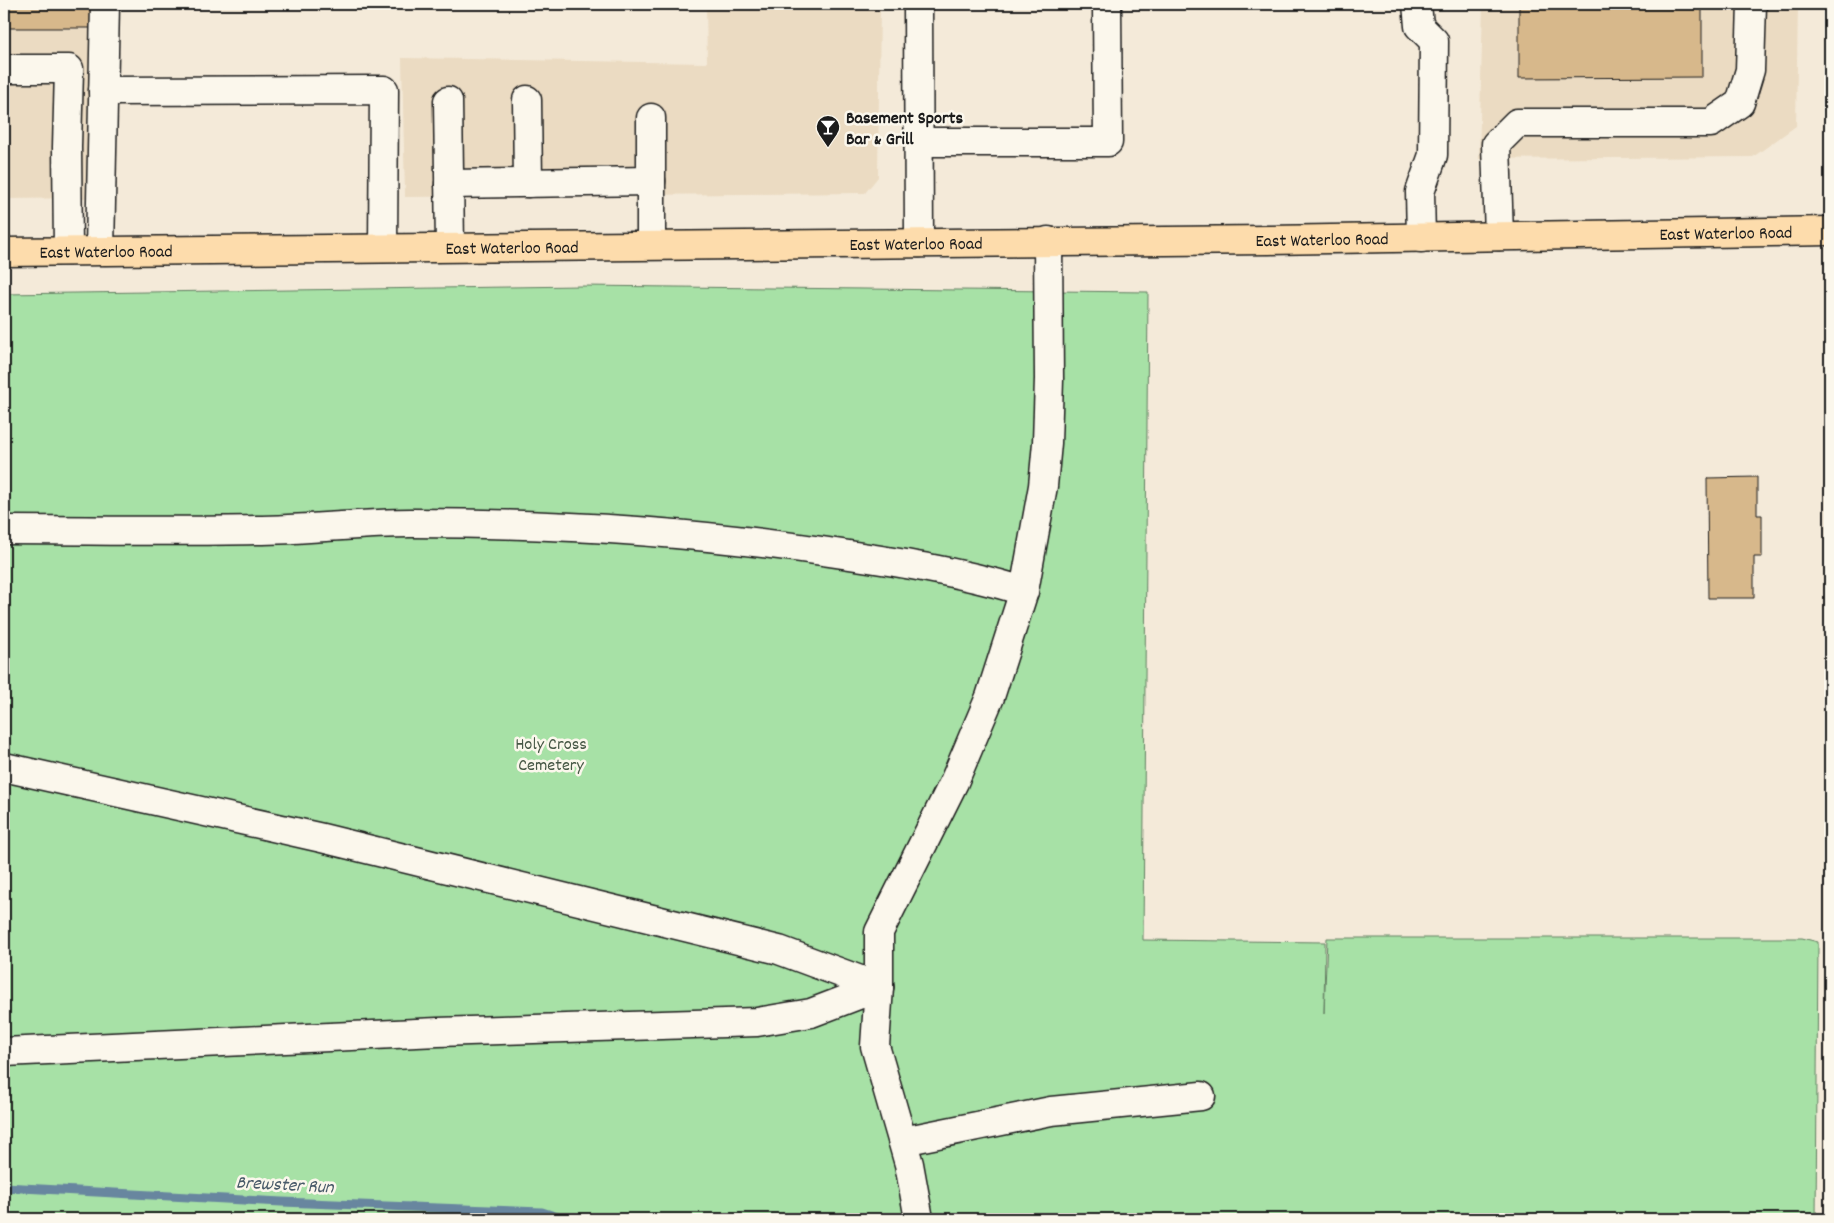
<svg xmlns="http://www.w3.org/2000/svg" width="1834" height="1223" font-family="Dekko,sans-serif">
  <rect width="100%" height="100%" fill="#f4ead9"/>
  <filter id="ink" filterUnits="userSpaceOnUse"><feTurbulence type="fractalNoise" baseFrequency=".02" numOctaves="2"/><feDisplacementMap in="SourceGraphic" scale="10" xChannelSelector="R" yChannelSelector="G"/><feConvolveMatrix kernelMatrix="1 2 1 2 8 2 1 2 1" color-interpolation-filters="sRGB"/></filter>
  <g filter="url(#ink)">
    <g fill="#ebdbc2">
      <path d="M4,4H93L91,198L4,199Z"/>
      <path d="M706,4H880L878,177L865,193L405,197L402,58L707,63Z"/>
      <path d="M1483,4H1798L1796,126L1753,157L1479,159Z"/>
    </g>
    <path fill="#a7e1a6" stroke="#627e61" d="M582,286L1148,292L1143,940L1325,942L1324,1014L1327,938H1802L1818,942L1816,1219H4V294Z"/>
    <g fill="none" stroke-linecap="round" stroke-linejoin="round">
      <path stroke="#67869f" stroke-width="9" d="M4,1187L282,1202L542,1212L564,1219"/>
    </g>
    <g fill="#d7b88b" stroke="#1c1c1c">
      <rect x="4" y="4" width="87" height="24"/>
      <path d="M1519,4H1702V77L1519,78Z"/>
      <path d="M1757,477V515H1762V557H1754V598H1708L1707,478Z"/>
    </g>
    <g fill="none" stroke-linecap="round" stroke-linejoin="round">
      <g stroke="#1c1c1c" stroke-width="31">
        <g id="minor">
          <path d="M918,4L919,243"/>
          <path d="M1417,4L1419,26L1434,41L1433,155L1420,192L1421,238"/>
          <path d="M4,69H69L67,147L68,251"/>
          <path d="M103,91L384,90L383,248"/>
          <path d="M527,100L528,183"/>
          <path d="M448,101L450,247"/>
          <path d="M651,118V245"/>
          <path d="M919,142H1108L1107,4"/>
          <path d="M449,184L651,181"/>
          <path d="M1499,236L1496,144L1517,123H1711L1740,103L1750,70L1752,4"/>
          <path d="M100,250L105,4"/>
          <path d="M4,530C88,530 172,532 256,530C308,530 359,523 411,523C548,523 686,531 822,551C891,561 958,571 1024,591"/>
          <path d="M4,767L322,838L779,950L879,987"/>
          <path d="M4,1052L438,1032L757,1022L811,1013L879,987"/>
          <path d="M903,1141L1051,1111L1201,1096"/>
          <path d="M919,1219L909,1164L875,1046L879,987V932L954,782L990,697L1024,591L1043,486L1047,443L1049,379L1048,241"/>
        </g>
      </g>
      <g stroke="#1c1c1c" stroke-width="31">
        <g id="major">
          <path id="s1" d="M4,252L1269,240L1830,231"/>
        </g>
      </g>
      <use href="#minor" stroke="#fbf7ec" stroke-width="28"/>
      <use href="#major" stroke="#fddcac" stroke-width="28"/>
    </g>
  </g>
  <defs>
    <g id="bar-pin" transform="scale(1.25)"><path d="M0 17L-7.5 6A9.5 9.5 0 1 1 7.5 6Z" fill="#1c1c1c" stroke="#fbf7ec"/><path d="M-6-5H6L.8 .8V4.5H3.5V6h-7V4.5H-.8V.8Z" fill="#fff"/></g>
  </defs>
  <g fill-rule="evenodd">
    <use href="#bar-pin" x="828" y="127"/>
  </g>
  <g text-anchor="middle" stroke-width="5" stroke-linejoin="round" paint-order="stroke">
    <g font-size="18" font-weight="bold" fill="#1c1c1c" stroke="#fbf7ec" text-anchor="start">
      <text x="846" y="123">Basement Sports<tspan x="846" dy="21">Bar &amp; Grill</tspan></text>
    </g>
    <g font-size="18" fill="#1c1c1c" stroke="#fbf7ec">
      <text dy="6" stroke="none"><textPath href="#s1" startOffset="1722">East Waterloo Road</textPath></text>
      <text dy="6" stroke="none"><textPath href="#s1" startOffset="1318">East Waterloo Road</textPath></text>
      <text dy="6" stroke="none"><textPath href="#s1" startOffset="912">East Waterloo Road</textPath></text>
      <text dy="6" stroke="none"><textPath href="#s1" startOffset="508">East Waterloo Road</textPath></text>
      <text dy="6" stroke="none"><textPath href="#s1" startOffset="102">East Waterloo Road</textPath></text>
    </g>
    <g font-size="18" fill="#465745" stroke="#fbf7ec">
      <text x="551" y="749">Holy Cross<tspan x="551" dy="21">Cemetery</tspan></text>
    </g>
    <g font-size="19" font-style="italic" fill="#485a69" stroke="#fbf7ec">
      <text transform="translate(285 1183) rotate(3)" y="7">Brewster Run</text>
    </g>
  </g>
  <rect width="1834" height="1223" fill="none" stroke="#fbf7ec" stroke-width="20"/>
  <rect x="10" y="10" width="1814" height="1203" fill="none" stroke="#1c1c1c" stroke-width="2" filter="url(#ink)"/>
</svg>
